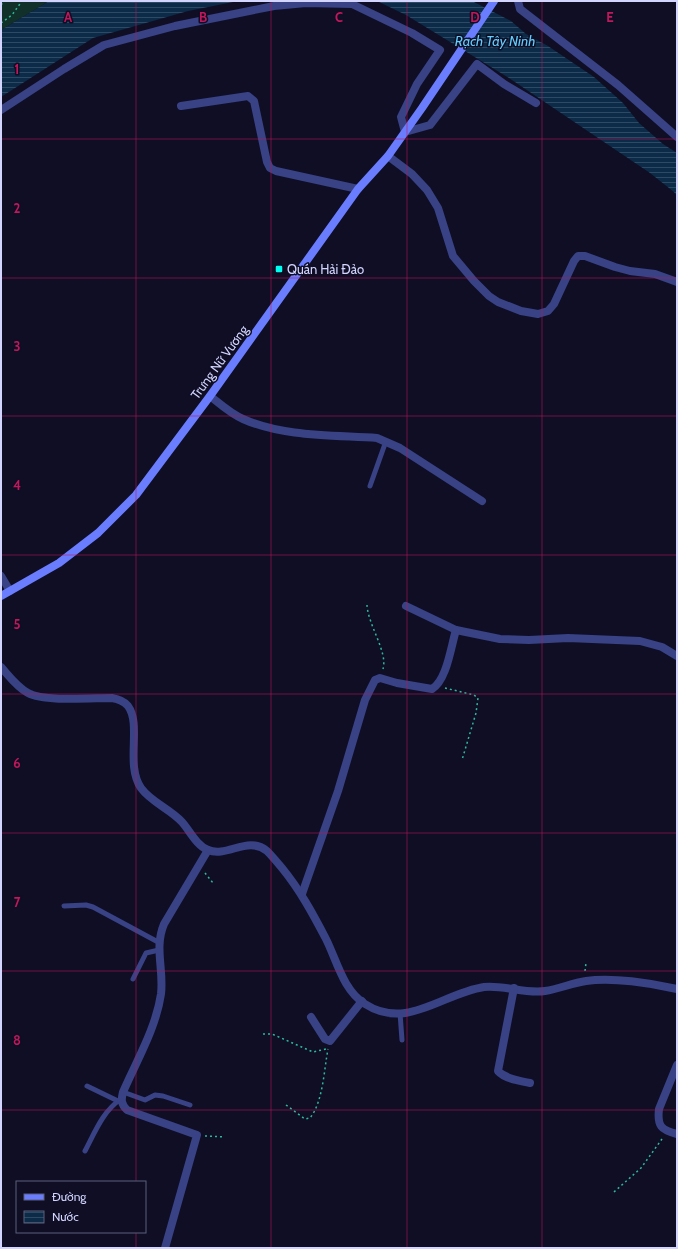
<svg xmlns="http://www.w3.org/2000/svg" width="678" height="1249" font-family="Cabin,sans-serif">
  <defs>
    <pattern id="water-rules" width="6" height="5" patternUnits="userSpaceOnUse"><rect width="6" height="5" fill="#0b2b48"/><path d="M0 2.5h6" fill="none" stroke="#2e4963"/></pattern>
  </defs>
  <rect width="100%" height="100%" fill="#0f0e25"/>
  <path fill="#11302a" d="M1,1H49L1,30Z"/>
  <g fill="url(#water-rules)">
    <path d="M49,1H238L188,11L93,38L1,97V30Z"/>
    <path d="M377,1H472L511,21L526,34L548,46L594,77L623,103L639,123L663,144L677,153V196L674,192L650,173L509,78L406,15Z"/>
  </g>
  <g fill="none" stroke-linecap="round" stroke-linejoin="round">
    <g stroke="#2db99b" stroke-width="1.5" stroke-dasharray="2 3" stroke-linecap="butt">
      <path d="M1,5L4,1"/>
      <path d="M1,23L12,15L22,1"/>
      <path d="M367,605C368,625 388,652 383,669"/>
      <path d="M445,688L474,695L478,698L476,713L462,760"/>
      <path d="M205,873L213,883"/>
      <path d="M585,971L586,963"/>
      <path d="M263,1034H272L313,1052L326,1049"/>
      <path d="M286,1105L305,1119L310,1118C323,1102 324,1070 328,1049"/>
      <path d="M205,1136L225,1137"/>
      <path d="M614,1192L641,1168L662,1139"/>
    </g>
    <g stroke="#384285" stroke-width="5">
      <path d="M370,486L386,441"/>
      <path d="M64,906L86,905L93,907L158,942"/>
      <path d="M133,979L146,953L159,950"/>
      <path d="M400,1013L402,1040"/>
      <path d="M87,1086L118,1101"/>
      <path d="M123,1092L145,1100L155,1095L163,1096L190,1105"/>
      <path d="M85,1151C95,1132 103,1111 121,1099"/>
    </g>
    <g stroke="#384285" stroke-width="8">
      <path d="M518,1L520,9L618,85L677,137"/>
      <path d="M181,106L248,96L254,101L267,162L270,168L276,171L358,189"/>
      <path d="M1,110L64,69L104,45L175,26L274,6L306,3L352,4L412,33L440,50L417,84L401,117L405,132L430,125L477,64L504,84L536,103"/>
      <path d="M388,156L412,174L427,190L438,208L453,256L474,281L489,296L498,302L521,311L538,314L548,311L554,304L574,261L578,256H585L615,267L630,271L655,274L677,282"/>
      <path d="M210,396C220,404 231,414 243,419C283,437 334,435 377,438L400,448L482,501"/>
      <path d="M1,576L10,591"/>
      <path d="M406,606L456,630L500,639L529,640L568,638L640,641L662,647L677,656"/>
      <path d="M1,667C9,676 17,687 28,693C44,702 92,698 112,698C118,699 124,701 128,706C142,725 125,765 141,788C151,802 170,809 182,822C190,831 196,845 208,850C227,858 248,835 267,851C272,856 277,862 282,868C300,890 313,914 326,939C337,961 343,990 365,1004C407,1031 443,993 484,987C505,985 525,994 545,991C559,989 572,983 586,981C612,977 651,983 677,989"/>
      <path d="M302,894L338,791L365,700L375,680L380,678L397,683L432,689C447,680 451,646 456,630"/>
      <path d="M514,988L498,1071C505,1079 521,1081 530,1083"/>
      <path d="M311,1017L325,1039L330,1041L362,1001"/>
      <path d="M677,1065L659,1109C657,1126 661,1130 677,1134"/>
      <path d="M165,1248L197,1135L127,1110C121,1104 121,1100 123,1092C137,1060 156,1028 161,994C164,969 154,948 164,924L208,850"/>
    </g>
    <path stroke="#6a7dff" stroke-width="8" d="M1,596L59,563L98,533L136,495L210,396L358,189L388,156L422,108L494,1"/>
  </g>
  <path fill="none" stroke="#c2185b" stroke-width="1" stroke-opacity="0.55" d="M136,1V1182M271,1V1248M407,1V1248M542,1V1248M1,139H677M1,278H677M1,416H677M1,555H677M1,694H677M1,833H677M1,971H677M1,1110H677M136,1232V1248"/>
  <rect fill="#00fef0" stroke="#0f0e25" stroke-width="1.5" x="275" y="265" width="8" height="8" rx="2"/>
  <g text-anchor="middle" stroke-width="3" stroke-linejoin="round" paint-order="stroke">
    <g font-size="13" fill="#d3d5ff" stroke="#0f0e25" text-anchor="start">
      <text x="287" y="274">Quán Hải Đảo</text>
    </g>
    <g font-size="13" fill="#d3d5ff" stroke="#0f0e25">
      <text transform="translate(219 362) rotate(-54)" y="5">Trưng Nữ Vương</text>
    </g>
    <g font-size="14" font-style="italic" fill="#61ceff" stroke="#0f0e25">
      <text x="495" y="46">Rạch Tây Ninh</text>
    </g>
  </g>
  <g font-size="13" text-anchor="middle" font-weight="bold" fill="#c2185b" stroke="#0f0e25" stroke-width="3" stroke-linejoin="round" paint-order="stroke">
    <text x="68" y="22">A</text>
    <text x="203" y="22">B</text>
    <text x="339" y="22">C</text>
    <text x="475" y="22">D</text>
    <text x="610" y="22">E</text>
    <text x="17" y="74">1</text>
    <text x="17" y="213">2</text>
    <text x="17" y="351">3</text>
    <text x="17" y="490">4</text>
    <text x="17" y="629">5</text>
    <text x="17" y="768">6</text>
    <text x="17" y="907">7</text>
    <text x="17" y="1045">8</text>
  </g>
  <rect width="678" height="1249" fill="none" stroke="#d3d5ff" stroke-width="4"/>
  <rect x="16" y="1181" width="130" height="52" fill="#0f0e25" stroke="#5d5e7c"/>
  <rect x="24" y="1194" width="20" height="6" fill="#6a7dff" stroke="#5d5e7c"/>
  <text x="52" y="1201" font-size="12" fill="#d3d5ff">Đường</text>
  <rect x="24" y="1211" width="20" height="12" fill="url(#water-rules)" stroke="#5d5e7c"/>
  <text x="52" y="1221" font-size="12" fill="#d3d5ff">Nước</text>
</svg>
